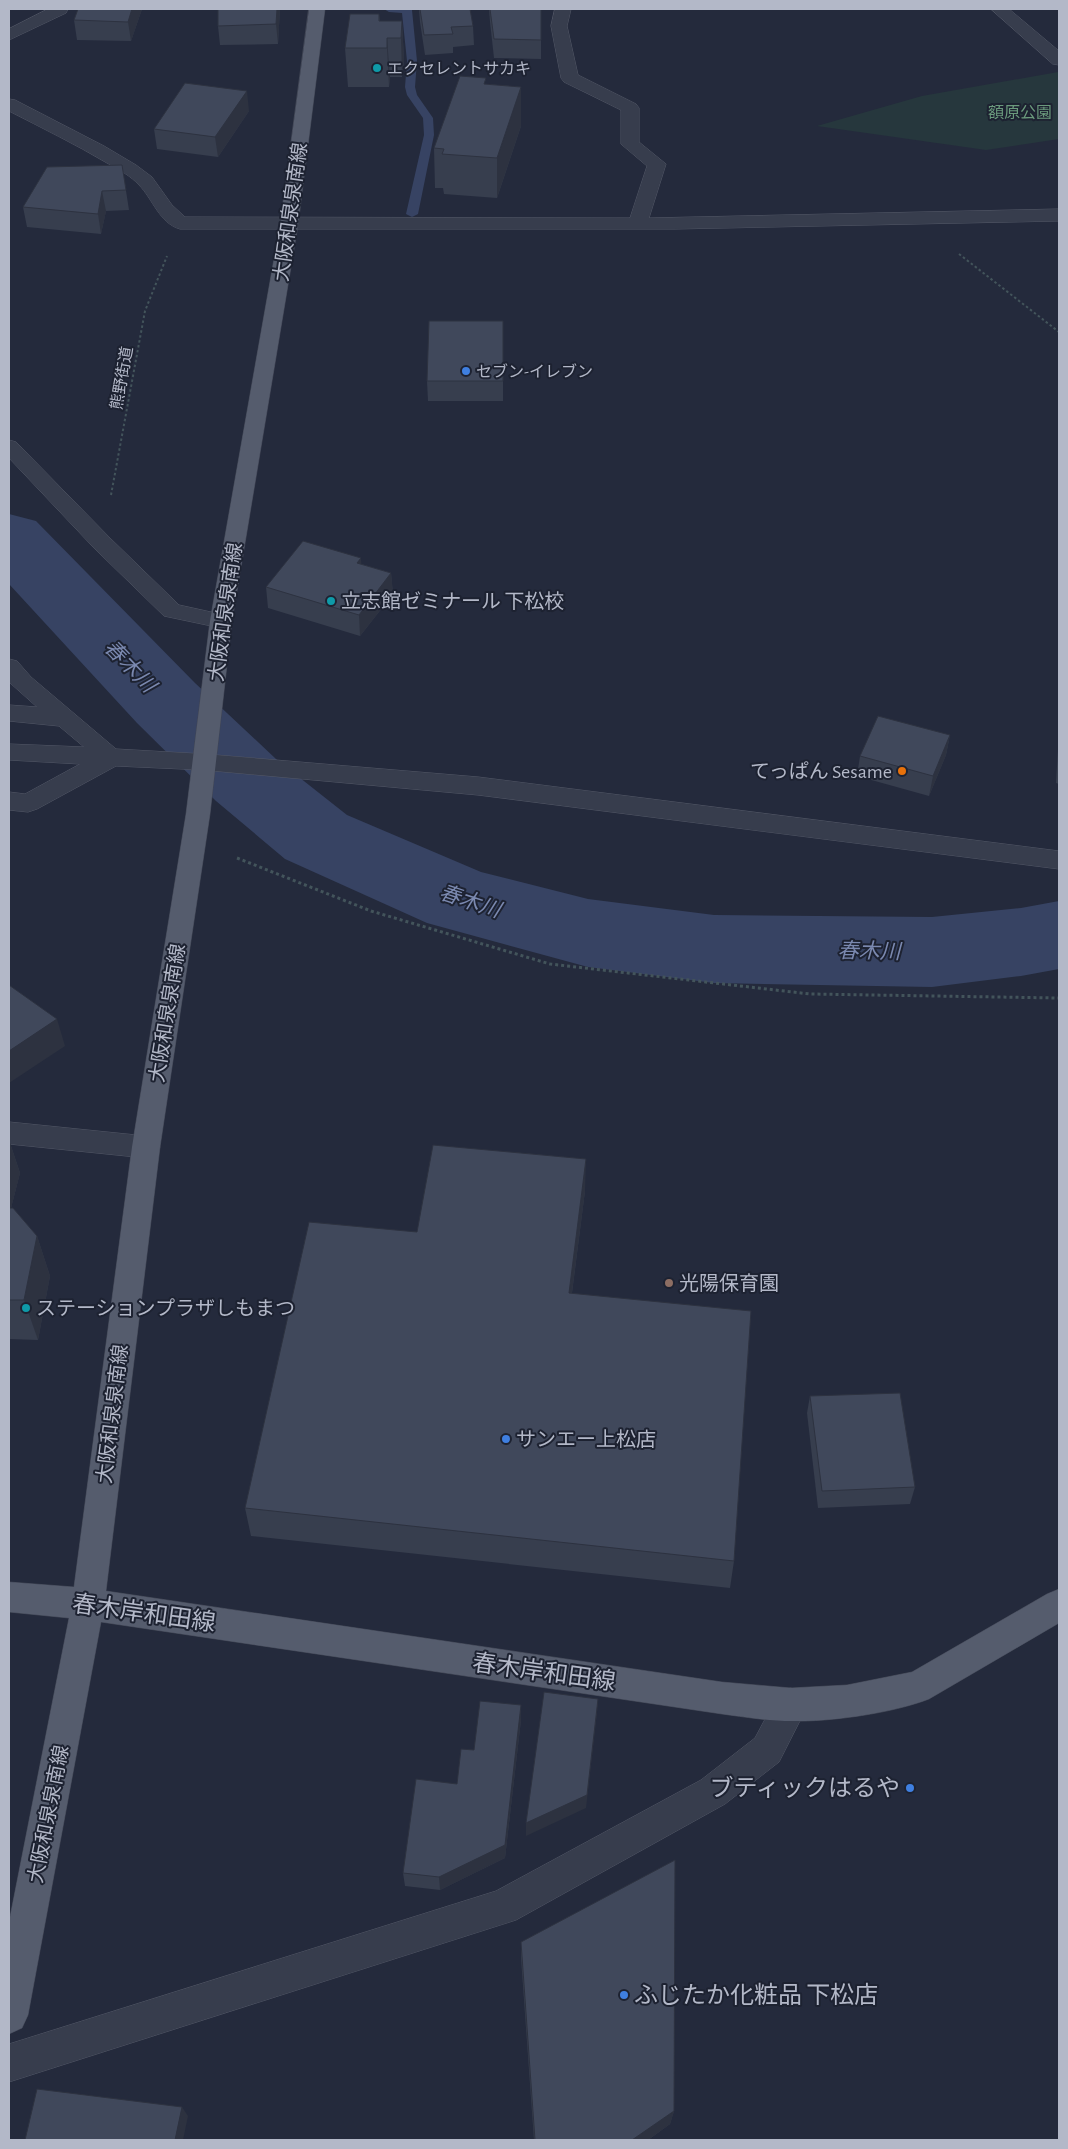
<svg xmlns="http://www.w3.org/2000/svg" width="1068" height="2149" font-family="'Alegreya Sans','Noto Sans JP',sans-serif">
  <rect width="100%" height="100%" fill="#242a3c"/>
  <path fill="#26373d" d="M1058,72L1059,73V139L986,150L817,126L922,96Z"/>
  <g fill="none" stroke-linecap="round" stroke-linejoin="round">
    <path fill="#374363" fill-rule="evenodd" d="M384,9L412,10L417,61L415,87L417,95L433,118L434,135L418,214L412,217L406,214L424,135L423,118L407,95L405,87L407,61L402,13L389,12Z"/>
    <path fill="#374363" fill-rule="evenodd" d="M9,514L36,521L195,683L276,759L347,815L481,872L588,899L714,915L932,917L1021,908L1059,901V969L1021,976L932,987L714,983L588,967L427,923L285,859L216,801L137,723L9,584Z"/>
    <g stroke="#535867" stroke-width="1">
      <g id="minor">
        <path d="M48,9H68L66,13L9,40V29Z"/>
        <path d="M555,9H571L567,26L578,75L636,104L639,108V142L666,164L649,218L1059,209V221L675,229H180C159,223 153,199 139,185C131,176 118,169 107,163C75,144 42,128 9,111V99L15,100L104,146L136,165L152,177L172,205L185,217L630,218L647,166L621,144V110L564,82L561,78L551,26Z"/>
        <path d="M991,9H1009L1059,51V65L1053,64Z"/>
        <path d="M9,440L16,442L110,538L179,605L229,616L232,621L229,626L221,628L164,616L94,548L9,458Z"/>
        <path d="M9,659L17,661L31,677L116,749L204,754L478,777L1059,851V869L478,795L204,770L116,766L37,809L28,812L9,810V792L25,794L80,764L9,760V744L84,747L59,726L9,721V705L37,707L9,682Z"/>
        <path d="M9,1122L146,1136L156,1139L160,1147L156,1155L146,1158L9,1144Z"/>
        <path d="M791,1688L803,1693L808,1705L779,1762L725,1804L516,1920L9,2082V2044L496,1891L701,1780L755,1738L779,1693Z"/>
      </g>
    </g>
    <g stroke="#414655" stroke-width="1">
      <path id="major" d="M309,9H325L298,225L232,621L210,814L160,1147L106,1591L722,1682L791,1688L847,1685L912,1672L1047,1594L1059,1589V1623L929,1699C893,1713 830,1722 792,1721C769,1721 745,1717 722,1714L101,1622L28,2015L22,2028L9,2034V1922L69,1618L9,1612V1582L74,1587L132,1147L186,814L210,621L280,225Z"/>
    </g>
    <g stroke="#43545b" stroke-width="2" stroke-dasharray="2.5 2.5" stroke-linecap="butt">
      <path d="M959,254L1059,332"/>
      <path d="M111,495L145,311L167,256"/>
    </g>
    <path stroke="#43545b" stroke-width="3" stroke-dasharray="3 3" stroke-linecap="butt" d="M237,858L371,911L550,964L810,994L1059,998"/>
    <use href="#minor" fill="#373d4d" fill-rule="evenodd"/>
    <use href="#major" fill="#555c6d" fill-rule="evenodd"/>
  </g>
  <g fill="#373e4e">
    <path d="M142,9L131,41L77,40L74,20Z"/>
    <path d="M218,9H280L278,44L220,45L218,26Z"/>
    <path d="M419,9H470L473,26L474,45L453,47V53L425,55L420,22Z"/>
    <path d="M489,9H541V59L494,58L490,22Z"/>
    <path d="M379,14L380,21H402L404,60L402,77H390L389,87H348L345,48Z"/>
    <path d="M486,84L521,87V126L497,198L444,194L443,188H435L434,148Z"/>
    <path d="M249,111L218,157L157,149L154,129Z"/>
    <path d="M122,165L129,210L106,211L101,234L27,227L23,207Z"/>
    <path d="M503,321V401H428L427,381Z"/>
    <path d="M361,564L391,573L393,594L360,636L268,608L266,587Z"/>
    <path d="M950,735L946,755L929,796L857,776L860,756Z"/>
    <path d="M1059,743V784L1056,783L1058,749Z"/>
    <path d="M9,1140L20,1173L11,1208L37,1236L50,1276L38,1340L9,1339Z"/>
    <path d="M585,1191L572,1293L734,1561L730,1588L251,1536L245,1508L417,1232Z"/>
    <path d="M810,1396L915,1487L910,1504L818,1508L807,1413Z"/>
    <path d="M521,1705V1720L505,1858L440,1890L405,1886L403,1873L457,1784L474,1750Z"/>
    <path d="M521,1942L674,2111L670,2124L648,2140H534L521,1958Z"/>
  </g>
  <g fill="#2d3240">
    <path d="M132,9H142L131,41L128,22Z"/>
    <path d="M277,9H280L278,44L276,24Z"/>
    <path d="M402,21L404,60L402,77L401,38Z"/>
    <path d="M387,38L390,77L389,87L387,48Z"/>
    <path d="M521,87V126L497,198V158Z"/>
    <path d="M247,91L249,111L218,157L215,137Z"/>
    <path d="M102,191L106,211L101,234L98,214Z"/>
    <path d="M361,558L362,579L357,563Z"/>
    <path d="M391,573L393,594L360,636L359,615Z"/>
    <path d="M950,735L946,755L929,796L933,776Z"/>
    <path d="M57,1019L65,1046L9,1083V1051Z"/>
    <path d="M9,1140L20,1173L9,1216Z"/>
    <path d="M586,1159L585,1191L568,1323L569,1293Z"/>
    <path d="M37,1236L50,1276L38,1340L24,1300Z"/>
    <path d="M598,1699L597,1713L586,1808L526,1836V1823Z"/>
    <path d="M521,1705V1720L505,1858L440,1890L439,1877Z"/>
    <path d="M182,2107L188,2116L183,2140H175Z"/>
    <path d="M674,2111L670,2124L648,2140H632Z"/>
  </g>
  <g fill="#40485b" stroke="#2d3240">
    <path d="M78,9H132L128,22L74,20Z"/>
    <path d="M218,9H277L276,24L218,26Z"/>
    <path d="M420,9H470L473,26L451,27L453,34L424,35Z"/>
    <path d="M490,9H541V40L494,39Z"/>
    <path d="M350,14H379V21H402L401,38H387V48H345Z"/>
    <path d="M460,76L486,78L484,84L521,87L497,158L442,154L444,149L434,148Z"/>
    <path d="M185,83L247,91L215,137L154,129Z"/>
    <path d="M122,165L126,190L102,191L98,214L23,207L47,167Z"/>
    <path d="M429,321H503V381H427Z"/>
    <path d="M303,541L361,558L357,563L391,573L359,615L266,587Z"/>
    <path d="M878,716L950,735L933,776L860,756Z"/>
    <path d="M9,985L57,1019L9,1051Z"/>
    <path d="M433,1145L586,1159L569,1293L751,1311L734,1561L245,1508L309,1222L417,1232Z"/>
    <path d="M9,1208H13L37,1236L24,1300H9Z"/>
    <path d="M900,1393L915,1487L822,1491L810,1396Z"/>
    <path d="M544,1692L598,1699L587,1795L526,1823Z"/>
    <path d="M480,1701L521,1705L505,1845L439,1877L403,1873L416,1779L457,1784L461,1749L474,1750Z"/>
    <path d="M675,1860L674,2111L632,2140H535L521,1942Z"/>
    <path d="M37,2089L182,2107L175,2140H25Z"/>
  </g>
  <g fill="#0f9aa8" stroke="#1d2231" stroke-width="2">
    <circle cx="377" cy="68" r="5"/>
    <circle cx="331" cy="601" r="5"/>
    <circle cx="26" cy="1308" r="5"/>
  </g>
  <g fill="#3f7fe0" stroke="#1d2231" stroke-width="2">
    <circle cx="466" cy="371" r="5"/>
    <circle cx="506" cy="1439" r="5"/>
    <circle cx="910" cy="1788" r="5"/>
    <circle cx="624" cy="1995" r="5"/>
  </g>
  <circle fill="#e8710a" stroke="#1d2231" stroke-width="2" cx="902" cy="771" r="5"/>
  <circle fill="#8d6e63" stroke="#1d2231" stroke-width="2" cx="669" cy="1283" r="5"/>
  <g text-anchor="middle" stroke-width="4" stroke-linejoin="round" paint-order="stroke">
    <g font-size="16" fill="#b3b8c8" stroke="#1d2231" text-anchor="start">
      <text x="387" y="74">エクセレントサカキ</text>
      <text x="476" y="377">セブン-イレブン</text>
    </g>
    <g font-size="16" fill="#6a997c" stroke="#1d2231">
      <text x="1020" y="118">額原公園</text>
    </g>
    <g font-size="16" fill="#b3b8c8" stroke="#1d2231">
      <text transform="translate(121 378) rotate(-80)" y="6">熊野街道</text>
    </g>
    <g font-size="20" fill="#b3b8c8" stroke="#1d2231">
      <text transform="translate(290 212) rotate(-82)" y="7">大阪和泉泉南線</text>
      <text transform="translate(225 612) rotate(-82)" y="7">大阪和泉泉南線</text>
      <text transform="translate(167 1013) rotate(-81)" y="7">大阪和泉泉南線</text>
      <text transform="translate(112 1414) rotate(-83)" y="7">大阪和泉泉南線</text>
      <text transform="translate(48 1814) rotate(-79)" y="7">大阪和泉泉南線</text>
    </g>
    <g font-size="20" fill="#b3b8c8" stroke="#1d2231" text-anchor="start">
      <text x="341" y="608">立志館ゼミナール 下松校</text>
      <text x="892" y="778" text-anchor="end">てっぱん Sesame</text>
      <text x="679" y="1290">光陽保育園</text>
      <text x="36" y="1315">ステーションプラザしもまつ</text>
      <text x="516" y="1446">サンエー上松店</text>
    </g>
    <g font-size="21" font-style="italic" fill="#7b89b0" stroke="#1d2231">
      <text transform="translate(130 666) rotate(46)" y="7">春木川</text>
      <text transform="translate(470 901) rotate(18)" y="7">春木川</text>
      <text transform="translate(869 951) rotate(1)" y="7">春木川</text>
    </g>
    <g font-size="24" fill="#b3b8c8" stroke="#1d2231">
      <text transform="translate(144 1613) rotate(8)" y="8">春木岸和田線</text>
      <text transform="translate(544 1672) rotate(8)" y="8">春木岸和田線</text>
    </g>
    <g font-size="24" fill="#b3b8c8" stroke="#1d2231" text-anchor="end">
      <text x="900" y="1796">ブティックはるや</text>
      <text x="634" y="2003" text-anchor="start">ふじたか化粧品 下松店</text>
    </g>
  </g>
  <rect width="1068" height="2149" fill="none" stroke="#b3b8c8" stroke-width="20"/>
</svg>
